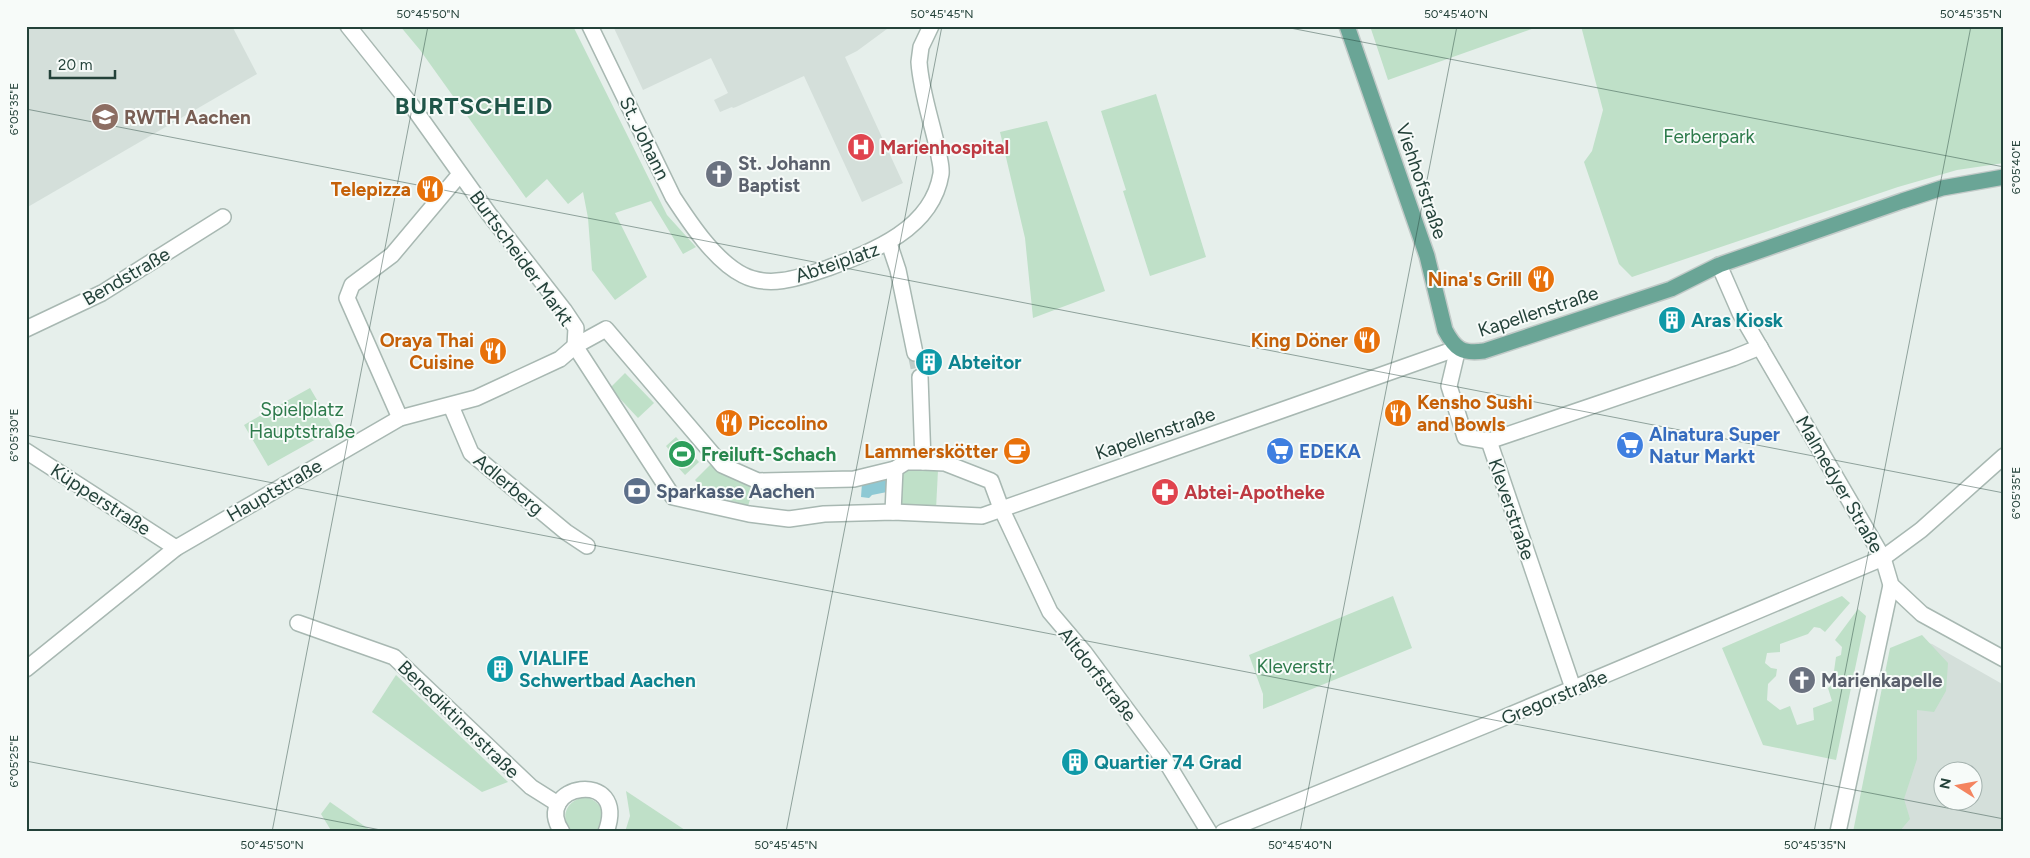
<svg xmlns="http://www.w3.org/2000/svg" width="2030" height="858" font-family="Figtree,sans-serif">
  <rect width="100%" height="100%" fill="#e6efeb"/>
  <g fill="#d4dfda" fill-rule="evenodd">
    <path d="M26,26H232L257,74L26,208Z"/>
    <path d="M613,26H891L857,51L845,57L903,183L862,202L804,76L736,107L733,108L732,107L720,112L714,100L728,93L711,58L643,90Z"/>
    <path d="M1924,642L1932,644L2004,685V832H1871ZM1942,770H1972V800H1942Z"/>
  </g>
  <g fill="#bfe0c8">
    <path d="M400,26H573L667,215L696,247L683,254L651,201L615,213L647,277L615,300L592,270L588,218L583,192L568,204L547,179L526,198L420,50Z"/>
    <path d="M1370,26H1540L1388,80Z"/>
    <path d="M1581,26H2004V163L1957,170L1898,187L1632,277L1619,264L1584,162L1592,151L1603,110Z"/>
    <path d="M1156,94L1206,257L1150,276L1123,191L1126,190L1101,111Z"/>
    <path d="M1047,121L1105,291L1033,318L1025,238L1000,132Z"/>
    <path d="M625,373L654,403L638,418L610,388Z"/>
    <path d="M310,388L334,429L268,466L244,425L263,414L266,418L274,415L272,409Z"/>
    <path d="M676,437L699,462L685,475L675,464L678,461L666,446Z"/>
    <path d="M712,463L719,470L754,487L748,506L707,493L695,480Z"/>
    <path d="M903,469L938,470L936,509L901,505Z"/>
    <path d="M1393,596L1412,648L1263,709V694L1249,655Z"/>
    <path d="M1842,596L1850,603L1825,632L1820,628L1814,627L1808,634L1780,644V652L1767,653L1765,663L1771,668L1777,669L1776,676L1768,684L1767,700L1780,710L1790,706L1797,725L1814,720L1813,708L1832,701L1828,688L1832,685L1836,657L1841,655L1842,647L1835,640L1858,609L1866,616L1836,760L1763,745L1722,648Z"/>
    <path d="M1922,635L1948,663L1946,691L1934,712L1917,710V759L1904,799L1910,819L1899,832H1853L1890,648Z"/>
    <path d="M396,675L508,782L482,792L372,712Z"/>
    <path d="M626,791L688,832H625L630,816Z"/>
    <path d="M586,797C603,802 609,819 597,832H572C558,817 567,799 586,797Z"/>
    <path d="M330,802L373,832H332L321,814Z"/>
  </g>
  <path fill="#8ec9d4" d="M888,478L887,492L872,495L869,498L861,497L862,483H870L871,480Z"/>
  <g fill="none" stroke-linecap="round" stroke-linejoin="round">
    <path stroke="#bfccc8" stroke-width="15" stroke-dasharray="15 8" stroke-linecap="butt" d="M915,353L920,377"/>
    <g stroke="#a8b8b2" stroke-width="18">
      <g id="minor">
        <path d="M348,26L412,106L489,214L564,310L576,328L575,346L673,497L749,514L789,519L824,514L893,512L982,516L1458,348"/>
        <path d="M590,26L673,197C690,223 715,261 743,275C770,289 801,277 828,268C874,251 932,229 941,174C942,167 939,158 938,151C932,122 921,92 919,62L921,47L931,26"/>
        <path d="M889,243L898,270L915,353"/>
        <path d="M1719,265L1740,313L1883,558L1891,585L1922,614L2004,659"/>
        <path d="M26,329L102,293L223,217"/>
        <path d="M1458,348L1449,386L1465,437L1489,441L1733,358L1760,347"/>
        <path d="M451,406L471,453L566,532L587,546"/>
        <path d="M400,418L347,298L352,285L392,255L460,174"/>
        <path d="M1489,441L1573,688"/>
        <path d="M26,451L176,548"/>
        <path d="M923,462L945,463L991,481L1001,508L1050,612L1084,652L1170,768L1209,832"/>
        <path d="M893,512L895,469L906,462H923L920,377"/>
        <path d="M298,623L394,657L531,787L558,804"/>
        <path d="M26,669L176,548L400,418L476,398L560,359L575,346L606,329L722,465L758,481L854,479L895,469"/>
        <path d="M562,832C530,784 630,767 606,832"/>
        <path d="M1223,832L1491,723L1883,558L1921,530L2004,456"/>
        <path d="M1838,832L1891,585"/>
      </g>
    </g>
    <g stroke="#c2cac8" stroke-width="18">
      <path id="major" d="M1347,26L1427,256L1445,330C1455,349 1462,354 1484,351L1671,289L1719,265L1902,201L1942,188L2004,177"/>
    </g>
    <use href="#minor" stroke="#fff" stroke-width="15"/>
    <use href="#major" stroke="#6aa596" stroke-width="15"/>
  </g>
  <path fill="none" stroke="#24423a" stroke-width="1" stroke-opacity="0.45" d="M1280,26L2004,167M26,109L2004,493M26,435L2004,819M26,761L391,832M272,832L428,26M786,832L942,26M1300,832L1457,26M1814,832L1971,26"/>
  <defs>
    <g id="university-disc" transform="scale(1.4375)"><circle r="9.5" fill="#8d6e63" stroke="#f7fbf9"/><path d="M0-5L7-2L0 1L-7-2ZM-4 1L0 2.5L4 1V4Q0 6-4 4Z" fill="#fff"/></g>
    <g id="hospital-disc" transform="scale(1.4375)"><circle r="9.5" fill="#e0444e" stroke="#f7fbf9"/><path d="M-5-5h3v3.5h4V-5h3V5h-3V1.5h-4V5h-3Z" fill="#fff"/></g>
    <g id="church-disc" transform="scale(1.4375)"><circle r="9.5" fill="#6b7280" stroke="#f7fbf9"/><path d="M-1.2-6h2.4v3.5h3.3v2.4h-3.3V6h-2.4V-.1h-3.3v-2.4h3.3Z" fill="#fff"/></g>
    <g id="restaurant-disc" transform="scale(1.4375)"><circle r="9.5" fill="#e8710a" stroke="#f7fbf9"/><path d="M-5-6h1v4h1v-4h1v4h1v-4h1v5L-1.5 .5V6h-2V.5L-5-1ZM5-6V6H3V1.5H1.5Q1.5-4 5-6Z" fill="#fff"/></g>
    <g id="building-disc" transform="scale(1.4375)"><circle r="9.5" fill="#0f9aa8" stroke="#f7fbf9"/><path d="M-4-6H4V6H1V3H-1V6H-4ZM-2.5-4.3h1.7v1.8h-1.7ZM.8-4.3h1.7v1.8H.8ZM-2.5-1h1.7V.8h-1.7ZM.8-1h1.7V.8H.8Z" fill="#fff"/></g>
    <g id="supermarket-disc" transform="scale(1.4375)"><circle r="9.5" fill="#3f7fe0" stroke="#f7fbf9"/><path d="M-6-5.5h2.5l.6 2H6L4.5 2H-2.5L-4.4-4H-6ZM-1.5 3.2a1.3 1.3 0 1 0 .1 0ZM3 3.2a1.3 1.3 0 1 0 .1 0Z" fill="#fff"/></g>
    <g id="cafe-disc" transform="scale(1.4375)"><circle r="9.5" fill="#e8710a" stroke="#f7fbf9"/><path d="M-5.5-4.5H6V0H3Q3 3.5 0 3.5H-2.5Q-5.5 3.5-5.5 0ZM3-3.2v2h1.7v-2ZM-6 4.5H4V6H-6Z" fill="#fff"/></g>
    <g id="stadium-disc" transform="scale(1.4375)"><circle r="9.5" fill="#2e9e5b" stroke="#f7fbf9"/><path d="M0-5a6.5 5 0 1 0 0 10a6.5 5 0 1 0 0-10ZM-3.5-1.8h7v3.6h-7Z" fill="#fff"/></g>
    <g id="bank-disc" transform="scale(1.4375)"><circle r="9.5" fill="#5c6f8a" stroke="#f7fbf9"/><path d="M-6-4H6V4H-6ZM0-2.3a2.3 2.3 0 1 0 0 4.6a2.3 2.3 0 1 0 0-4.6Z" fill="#fff"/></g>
    <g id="pharmacy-disc" transform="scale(1.4375)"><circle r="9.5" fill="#e0444e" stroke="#f7fbf9"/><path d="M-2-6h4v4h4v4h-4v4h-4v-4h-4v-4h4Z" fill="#fff"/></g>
  </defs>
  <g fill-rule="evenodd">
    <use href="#university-disc" x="105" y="117"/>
    <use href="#hospital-disc" x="861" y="147"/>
    <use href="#church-disc" x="719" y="174"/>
    <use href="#restaurant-disc" x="430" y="189"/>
    <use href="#restaurant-disc" x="1541" y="279"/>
    <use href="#building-disc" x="1672" y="320"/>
    <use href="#restaurant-disc" x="1367" y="340"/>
    <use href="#restaurant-disc" x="493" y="351"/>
    <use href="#building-disc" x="929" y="362"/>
    <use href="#restaurant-disc" x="1398" y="413"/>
    <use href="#restaurant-disc" x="729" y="423"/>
    <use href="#supermarket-disc" x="1630" y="445"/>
    <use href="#cafe-disc" x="1017" y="451"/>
    <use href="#supermarket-disc" x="1280" y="451"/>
    <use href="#stadium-disc" x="682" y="454"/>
    <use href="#bank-disc" x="637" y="491"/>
    <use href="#pharmacy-disc" x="1165" y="492"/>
    <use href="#building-disc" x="500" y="669"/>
    <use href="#church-disc" x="1802" y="680"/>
    <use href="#building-disc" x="1075" y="762"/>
  </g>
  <g text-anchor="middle" stroke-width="4" stroke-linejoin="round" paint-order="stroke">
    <g font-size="19" font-weight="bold" fill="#785e54" stroke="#f7fbf9" text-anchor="start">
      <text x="124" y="124">RWTH Aachen</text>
    </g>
    <g font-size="19" fill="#2d7a4b" stroke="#f7fbf9">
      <text x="1709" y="143">Ferberpark</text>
      <text x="302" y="416">Spielplatz<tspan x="302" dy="22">Hauptstraße</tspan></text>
      <text x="1296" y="673">Kleverstr.</text>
    </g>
    <g font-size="19" fill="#24423a" stroke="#f7fbf9">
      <text transform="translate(645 138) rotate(64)" y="7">St. Johann</text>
      <text transform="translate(1422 181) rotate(71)" y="7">Viehhofstraße</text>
      <text transform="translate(522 258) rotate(54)" y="7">Burtscheider Markt</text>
      <text transform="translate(837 262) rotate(-19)" y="7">Abteiplatz</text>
      <text transform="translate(126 276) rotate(-30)" y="7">Bendstraße</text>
      <text transform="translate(1538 311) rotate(-18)" y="7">Kapellenstraße</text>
      <text transform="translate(1155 433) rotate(-19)" y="7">Kapellenstraße</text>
      <text transform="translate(509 484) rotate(40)" y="7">Adlerberg</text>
      <text transform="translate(1840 484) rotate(60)" y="7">Malmedyer Straße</text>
      <text transform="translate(274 490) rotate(-30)" y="7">Hauptstraße</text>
      <text transform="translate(101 499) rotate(33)" y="7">Küpperstraße</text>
      <text transform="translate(1512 509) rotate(71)" y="7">Kleverstraße</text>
      <text transform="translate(1098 674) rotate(52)" y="7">Altdorfstraße</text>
      <text transform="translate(1554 697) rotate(-23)" y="7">Gregorstraße</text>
      <text transform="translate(459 719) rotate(44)" y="7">Benediktinerstraße</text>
    </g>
    <g font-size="19" font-weight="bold" fill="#be3a42" stroke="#f7fbf9" text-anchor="start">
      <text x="880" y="154">Marienhospital</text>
      <text x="1184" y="499">Abtei-Apotheke</text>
    </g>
    <g font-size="19" font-weight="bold" fill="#5b616d" stroke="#f7fbf9" text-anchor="start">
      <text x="738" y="170">St. Johann<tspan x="738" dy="22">Baptist</tspan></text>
      <text x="1821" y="687">Marienkapelle</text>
    </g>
    <g font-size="19" font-weight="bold" fill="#c56008" stroke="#f7fbf9" text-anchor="end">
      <text x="411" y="196">Telepizza</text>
      <text x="1522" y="286">Nina's Grill</text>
      <text x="474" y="347">Oraya Thai<tspan x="474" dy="22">Cuisine</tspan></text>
      <text x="1348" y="347">King Döner</text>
      <text x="1417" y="409" text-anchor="start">Kensho Sushi<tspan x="1417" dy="22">and Bowls</tspan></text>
      <text x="748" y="430" text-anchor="start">Piccolino</text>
      <text x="998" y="458">Lammerskötter</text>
    </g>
    <g font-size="19" font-weight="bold" fill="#0d838f" stroke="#f7fbf9" text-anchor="start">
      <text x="1691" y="327">Aras Kiosk</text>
      <text x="948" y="369">Abteitor</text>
      <text x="519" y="665">VIALIFE<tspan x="519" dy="22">Schwertbad Aachen</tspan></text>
      <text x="1094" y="769">Quartier 74 Grad</text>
    </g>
    <g font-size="19" font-weight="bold" fill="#366cbe" stroke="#f7fbf9" text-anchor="start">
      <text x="1649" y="441">Alnatura Super<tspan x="1649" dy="22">Natur Markt</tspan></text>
      <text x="1299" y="458">EDEKA</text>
    </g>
    <g font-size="19" font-weight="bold" fill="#27864d" stroke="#f7fbf9" text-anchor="start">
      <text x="701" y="461">Freiluft-Schach</text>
    </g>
    <g font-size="19" font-weight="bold" fill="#4e5e75" stroke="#f7fbf9" text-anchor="start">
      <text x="656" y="498">Sparkasse Aachen</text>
    </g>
    <g font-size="24" font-weight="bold" letter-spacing="1" fill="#1f5548" stroke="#f7fbf9">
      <text x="474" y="114">BURTSCHEID</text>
    </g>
  </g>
  <rect width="2030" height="858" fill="none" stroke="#f7fbf9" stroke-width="55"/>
  <g transform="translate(1958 786) rotate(281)"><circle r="24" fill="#f7fbf9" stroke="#a3b1ad"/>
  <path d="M0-4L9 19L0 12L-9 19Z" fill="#f4845f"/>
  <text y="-8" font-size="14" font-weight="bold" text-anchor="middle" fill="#24423a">N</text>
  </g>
  <path d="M50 70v8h65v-8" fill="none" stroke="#24423a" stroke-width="2.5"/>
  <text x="58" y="70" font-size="15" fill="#24423a" stroke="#f7fbf9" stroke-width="4" paint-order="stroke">20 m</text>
  <rect x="28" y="28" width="1974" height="802" fill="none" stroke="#24423a" stroke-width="2"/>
  <g font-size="12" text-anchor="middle" fill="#24423a">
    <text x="428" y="18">50°45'50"N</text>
    <text x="942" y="18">50°45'45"N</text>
    <text x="1456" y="18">50°45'40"N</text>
    <text x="1971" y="18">50°45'35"N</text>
    <text transform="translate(14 109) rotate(-90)" y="4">6°05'35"E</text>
    <text transform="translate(2016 167) rotate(-90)" y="4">6°05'40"E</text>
    <text transform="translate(14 435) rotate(-90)" y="4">6°05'30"E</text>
    <text transform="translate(2016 493) rotate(-90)" y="4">6°05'35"E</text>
    <text transform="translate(14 761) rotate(-90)" y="4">6°05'25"E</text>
    <text x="272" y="849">50°45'50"N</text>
    <text x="786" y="849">50°45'45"N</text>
    <text x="1300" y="849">50°45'40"N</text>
    <text x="1815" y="849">50°45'35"N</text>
  </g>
</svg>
